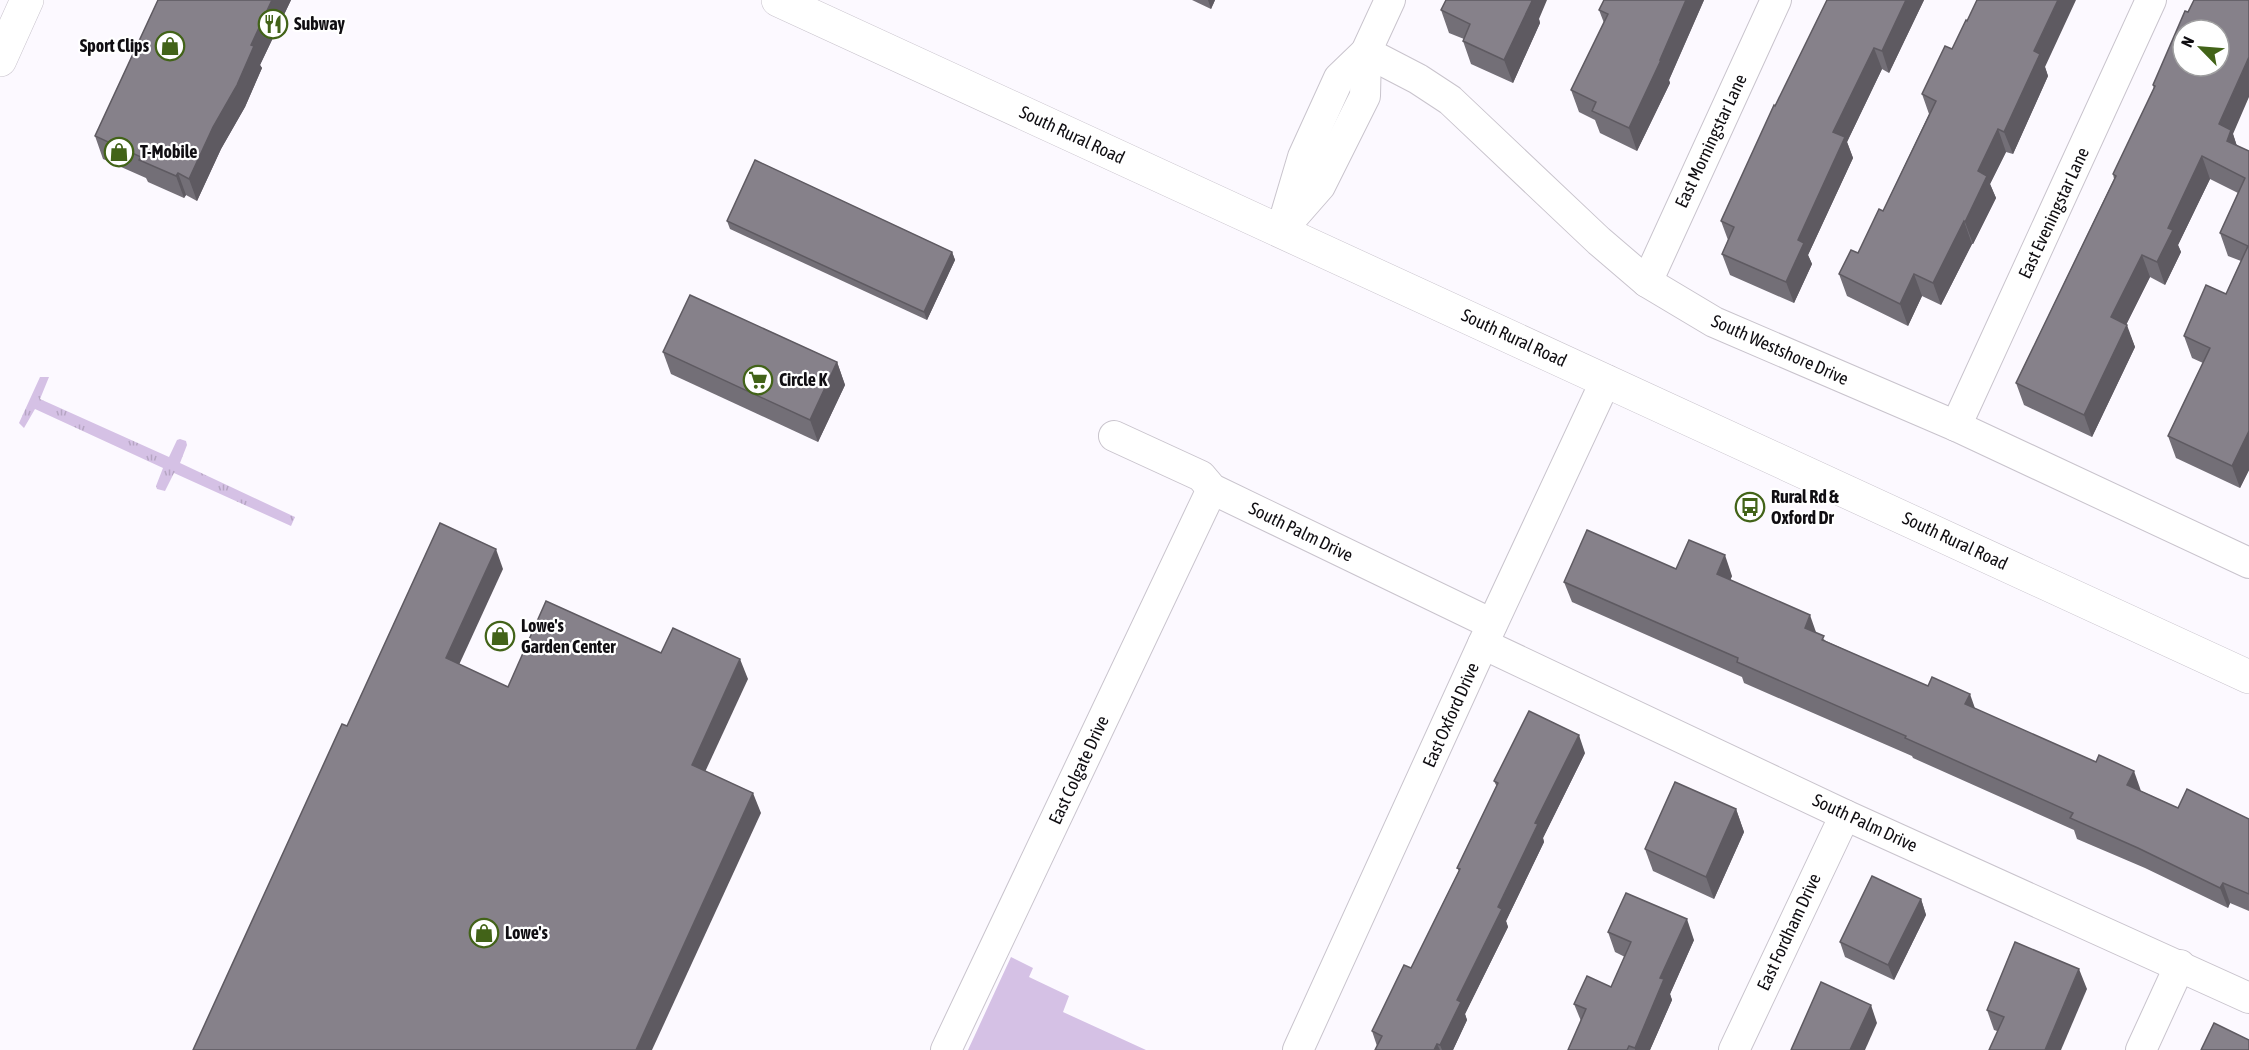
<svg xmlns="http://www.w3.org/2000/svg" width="2249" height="1050" font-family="'Asap Condensed',sans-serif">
  <defs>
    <pattern id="grass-tufts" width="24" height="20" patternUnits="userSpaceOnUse" patternTransform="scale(1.5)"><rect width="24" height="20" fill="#d5c1e5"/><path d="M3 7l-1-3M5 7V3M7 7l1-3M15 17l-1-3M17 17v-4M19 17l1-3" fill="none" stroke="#b6a5c3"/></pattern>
  </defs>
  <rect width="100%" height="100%" fill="#fcf9ff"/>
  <path fill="url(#grass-tufts)" d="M40,377H49L40,399L169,457L177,440L180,439L186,441L187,445L180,463L295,517L291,526L174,473L165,491L157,489L156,486L163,468L35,409L24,428L19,423Z"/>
  <path fill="#d5c1e5" d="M1011,957L1033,968L1029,977L1069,996L1063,1012L1146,1050H968Z"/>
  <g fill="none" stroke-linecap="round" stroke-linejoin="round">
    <g stroke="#c9c4cd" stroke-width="32">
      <g id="minor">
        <path d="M1366,52L1418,79L1450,100L1599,241L1647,282L1714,322L1956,426L2249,563"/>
        <path d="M1285,226L1320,186L1365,96L1366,52"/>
        <path d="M1281,231L1303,157L1339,78L1366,52L1390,0"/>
        <path d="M1647,282L1776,0"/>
        <path d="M1956,426L2151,0"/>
        <path d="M1114,436L1201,476L1212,489L1492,624"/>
        <path d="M1483,644L1845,815L2249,998"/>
        <path d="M946,1050L1212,489"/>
        <path d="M1298,1050L1483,644L1606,380"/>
        <path d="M1734,1050L1845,815"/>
        <path d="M2141,1050L2180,965"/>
      </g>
    </g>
    <g stroke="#c9c4cd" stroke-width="34">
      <g id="major">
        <path d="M778,0L2249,677"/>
        <path d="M0,60L27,0"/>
      </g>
    </g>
    <use href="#minor" stroke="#fff" stroke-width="30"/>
    <use href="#major" stroke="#fff" stroke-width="33"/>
  </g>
  <g fill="#736f77">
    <path d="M158,0H291L260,65L262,68L245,107L221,149L197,201L186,195L184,198L148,182L146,178L103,159L95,136Z"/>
    <path d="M1192,0H1215L1211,9Z"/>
    <path d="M1604,0H1704L1669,80L1670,83L1637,151L1600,133L1595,120L1579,112L1571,90L1604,23L1599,10Z"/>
    <path d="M1827,0H1924L1889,73L1882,69L1847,142L1853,158L1808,255L1812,264L1794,303L1730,275L1722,254L1728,240L1721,221L1775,106Z"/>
    <path d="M1441,10L1539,19L1540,23L1513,83L1471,64L1463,41L1464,39L1449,33Z"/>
    <path d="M1952,49L2045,67L2048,76L2013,154L2006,152L1990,184L1996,198L1973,244H1972L1941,305L1922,296L1908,326L1847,296L1839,274L1858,253L1883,211L1929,114L1922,94Z"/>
    <path d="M2153,85L2233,134L2237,146L2249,151V470L2240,488L2176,458L2168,436L2203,363L2192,358L2184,336L2226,294L2241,261L2228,256L2220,233L2238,193L2210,179L2178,245L2181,252L2165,285L2150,277L2126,325L2135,347L2092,437L2024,405L2016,383L2114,179L2113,174L2154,89Z"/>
    <path d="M727,221L952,252L955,260L927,320L730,229Z"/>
    <path d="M663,352L837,362L845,385L818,442L671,374Z"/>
    <path d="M1676,569L1732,576L1730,580L1816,633L1826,641L1975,709L2141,791L2178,808L2249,819V911L2230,903L2228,908L2145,868L2077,839L2074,830L1913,758L1912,756L1744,683L1742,677L1572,602L1564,582Z"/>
    <path d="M1585,753L1543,838L1544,842L1506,921L1508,927L1465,1014L1467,1020L1453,1050H1375L1377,1046L1372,1031L1411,968L1459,871L1457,868L1497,787L1494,781Z"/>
    <path d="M1736,809L1744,832L1714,899L1653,871L1645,849Z"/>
    <path d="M1921,899L1926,915L1894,980L1845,957L1840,942Z"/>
    <path d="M1608,932L1694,940L1670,994L1672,1000L1650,1050H1568L1581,1021L1574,1004L1611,987L1625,957L1615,952Z"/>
    <path d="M2087,989L1997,1031L1994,1030L1987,1010Z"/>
  </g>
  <g fill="#5e5a61">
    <path d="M272,0H291L260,65L262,68L245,107L221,149L197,201L189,179Z"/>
    <path d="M1208,0H1215L1211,9Z"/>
    <path d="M1530,0H1547L1539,19L1540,23L1513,83L1504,60Z"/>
    <path d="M1686,0H1704L1669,80L1670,83L1637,151L1629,128Z"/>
    <path d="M1906,0H1924L1889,73L1882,51Z"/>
    <path d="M2058,0H2076L2045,67L2048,76L2013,154L2004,132L2034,51Z"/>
    <path d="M1874,48L1882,69L1847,142L1853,158L1808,255L1812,264L1794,303L1786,282L1798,240L1833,132Z"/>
    <path d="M2249,57V97L2233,134L2239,153L2228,145L2219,124Z"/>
    <path d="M1998,129L2006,152L1990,184L1996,198L1973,244L1965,222L1978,171Z"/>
    <path d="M2202,156L2210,179L2178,245L2181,252L2165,285L2157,262L2168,228Z"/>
    <path d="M178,173L186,195L184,198L176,176Z"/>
    <path d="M1964,221L1972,244L1941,305L1933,283Z"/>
    <path d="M952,252L955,260L927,320L924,312Z"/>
    <path d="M2142,255L2150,277L2119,339L2111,317Z"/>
    <path d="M1914,274L1922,296L1908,326L1900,304Z"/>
    <path d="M2127,325L2135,347L2092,437L2084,415Z"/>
    <path d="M837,362L845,385L818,442L810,420Z"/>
    <path d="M2249,431V470L2240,488L2232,466Z"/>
    <path d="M496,549L503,569L453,678L446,658Z"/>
    <path d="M1725,555L1732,576L1724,594L1717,574Z"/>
    <path d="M1810,615L1817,635L1805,628Z"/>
    <path d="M740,659L748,679L699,785L692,765Z"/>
    <path d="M1970,694L1977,714L1965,704Z"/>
    <path d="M1579,735L1585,753L1543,838L1544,842L1506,921L1508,927L1465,1014L1467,1020L1453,1050H1442L1440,1045L1457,1000L1535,823Z"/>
    <path d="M2134,771L2141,791L2127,785Z"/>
    <path d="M753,793L761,813L652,1050H636Z"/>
    <path d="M1736,809L1744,832L1714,899L1706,877Z"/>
    <path d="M2223,883L2230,903L2228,908L2220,888Z"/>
    <path d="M1921,899L1926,915L1894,980L1888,965Z"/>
    <path d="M1687,919L1694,940L1670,994L1672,1000L1650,1050H1635V1048L1660,978Z"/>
    <path d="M2079,969L2087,989L2061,1050H2045Z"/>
    <path d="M1871,1005L1877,1023L1865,1050H1850Z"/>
    <path d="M1437,1044L1440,1050H1434Z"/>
  </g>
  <g fill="#86818a" stroke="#5e5a61" stroke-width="1.5" fill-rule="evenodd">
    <path d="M158,0H272L251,45L254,46L237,85L213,127L189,179L178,173L176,176L139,160L141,157L95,136Z"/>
    <path d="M1446,0H1531L1532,1L1504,60L1463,41L1470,24L1441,10Z"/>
    <path d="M1604,0H1686L1660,60H1661L1629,128L1592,111L1596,102L1571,90L1608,14L1599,10Z"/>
    <path d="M1827,0H1906L1882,51L1874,48L1833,132L1845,137L1798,240L1804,243L1786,282L1722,254L1734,227L1721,221L1774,105L1775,106Z"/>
    <path d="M1977,0H2058L2034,51L2040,54L2004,132L1998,129L1978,171L1987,176L1965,222L1964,221L1933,283L1914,274L1900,304L1839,274L1851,250L1858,253L1879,209L1883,211L1936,101L1922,94L1945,46L1952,49L1966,20L1967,21Z"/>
    <path d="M2194,0H2249V57L2219,124L2231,130L2227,141L2249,151V431L2232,466L2168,436L2210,348L2184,336L2206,285L2226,294L2248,246L2220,233L2245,178L2202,156L2168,228L2173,230L2157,262L2142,255L2111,317L2127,325L2084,415L2016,383L2116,176L2113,174L2155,86L2153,85L2185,11L2188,12ZM2183,30H2219V66H2183Z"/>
    <path d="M755,160L952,252L924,312L727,221Z"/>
    <path d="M690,295L837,362L810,420L663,352Z"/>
    <path d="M440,523L496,549L446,658L508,687L546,601L661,653L673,628L740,659L692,765L753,793L636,1050H193L342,724L347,726Z"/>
    <path d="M1587,530L1676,569L1689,540L1725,555L1717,574L1810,615L1805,628L1824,636L1822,640L1928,686L1932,677L1970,694L1965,704L2096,762L2099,755L2134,771L2127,785L2178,808L2187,789L2249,819V894L2223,883L2220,888L2138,848L2070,818L2073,813L1905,738L1906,736L1737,662L1738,658L1564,582Z"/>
    <path d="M1529,711L1579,735L1535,823L1538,824L1498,907L1502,909L1457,1000L1461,1002L1440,1045L1437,1044L1434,1050H1375L1382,1036L1372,1031L1404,965L1411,968L1460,869L1457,868L1498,783L1494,781Z"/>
    <path d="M1675,782L1736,809L1706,877L1645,849Z"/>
    <path d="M1872,876L1921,899L1888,965L1840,942Z"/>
    <path d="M1626,893L1687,919L1660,978L1664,979L1635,1048L1629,1046L1627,1050H1568L1586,1009L1574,1004L1587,976L1611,987L1631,942L1608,932Z"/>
    <path d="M2015,942L2079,969L2045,1050H1989L2004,1017L1987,1010Z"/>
    <path d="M1821,982L1871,1005L1850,1050H1791Z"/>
    <path d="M2214,1023L2249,1040V1050H2201Z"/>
  </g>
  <defs>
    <g id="restaurant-ring" transform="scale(1.5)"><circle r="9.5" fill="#fff" stroke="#426318" stroke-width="1.5"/><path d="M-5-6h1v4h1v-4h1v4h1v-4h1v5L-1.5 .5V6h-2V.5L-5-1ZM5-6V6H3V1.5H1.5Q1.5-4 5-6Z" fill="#426318"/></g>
    <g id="shop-ring" transform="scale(1.5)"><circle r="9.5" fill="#fff" stroke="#426318" stroke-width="1.5"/><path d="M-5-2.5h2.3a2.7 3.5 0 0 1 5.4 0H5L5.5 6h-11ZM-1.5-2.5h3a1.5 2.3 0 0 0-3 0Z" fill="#426318"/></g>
    <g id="supermarket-ring" transform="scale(1.5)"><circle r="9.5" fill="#fff" stroke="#426318" stroke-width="1.5"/><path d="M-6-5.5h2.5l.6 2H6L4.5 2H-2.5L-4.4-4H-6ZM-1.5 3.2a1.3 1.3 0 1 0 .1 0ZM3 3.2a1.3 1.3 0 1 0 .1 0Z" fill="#426318"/></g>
    <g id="bus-ring" transform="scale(1.5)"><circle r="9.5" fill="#fff" stroke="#426318" stroke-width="1.5"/><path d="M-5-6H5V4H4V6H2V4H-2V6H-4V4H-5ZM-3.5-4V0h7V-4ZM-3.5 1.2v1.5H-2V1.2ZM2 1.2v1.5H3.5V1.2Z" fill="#426318"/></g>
  </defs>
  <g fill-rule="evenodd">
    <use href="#restaurant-ring" x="273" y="24"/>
    <use href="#shop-ring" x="170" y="46"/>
    <use href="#shop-ring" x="119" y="152"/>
    <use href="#supermarket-ring" x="758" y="380"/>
    <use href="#bus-ring" x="1750" y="507"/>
    <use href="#shop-ring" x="500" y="636"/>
    <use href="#shop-ring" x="484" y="933"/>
  </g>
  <g text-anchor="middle" stroke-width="4.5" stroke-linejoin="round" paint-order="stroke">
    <g font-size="18" font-weight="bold" fill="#100e12" stroke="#fff" text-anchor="start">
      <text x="294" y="30">Subway</text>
      <text x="149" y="52" text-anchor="end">Sport Clips</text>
      <text x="140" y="158">T-Mobile</text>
      <text x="779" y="386">Circle K</text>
      <text x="1771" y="503">Rural Rd &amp;<tspan x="1771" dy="21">Oxford Dr</tspan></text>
      <text x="521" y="632">Lowe's<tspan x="521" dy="21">Garden Center</tspan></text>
      <text x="505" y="939">Lowe's</text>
    </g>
    <g font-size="18" fill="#100e12" stroke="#fff">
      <text transform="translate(1072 135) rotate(25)" y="6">South Rural Road</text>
      <text transform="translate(1711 141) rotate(-65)" y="6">East Morningstar Lane</text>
      <text transform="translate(2054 213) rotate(-65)" y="6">East Eveningstar Lane</text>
      <text transform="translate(1514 338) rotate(25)" y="6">South Rural Road</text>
      <text transform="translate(1780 350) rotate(24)" y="6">South Westshore Drive</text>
      <text transform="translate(1301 532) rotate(26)" y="6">South Palm Drive</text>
      <text transform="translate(1955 541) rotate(25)" y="6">South Rural Road</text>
      <text transform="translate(1451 715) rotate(-66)" y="6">East Oxford Drive</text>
      <text transform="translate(1079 770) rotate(-65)" y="6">East Colgate Drive</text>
      <text transform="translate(1865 823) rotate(25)" y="6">South Palm Drive</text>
      <text transform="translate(1789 932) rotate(-65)" y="6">East Fordham Drive</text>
    </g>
  </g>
  <g transform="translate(2201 48) rotate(295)"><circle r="28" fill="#ffffff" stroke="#9f9fa0" stroke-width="1.5"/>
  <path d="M0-4.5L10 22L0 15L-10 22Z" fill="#426318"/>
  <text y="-9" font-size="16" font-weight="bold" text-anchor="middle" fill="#100e12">N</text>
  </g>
</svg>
